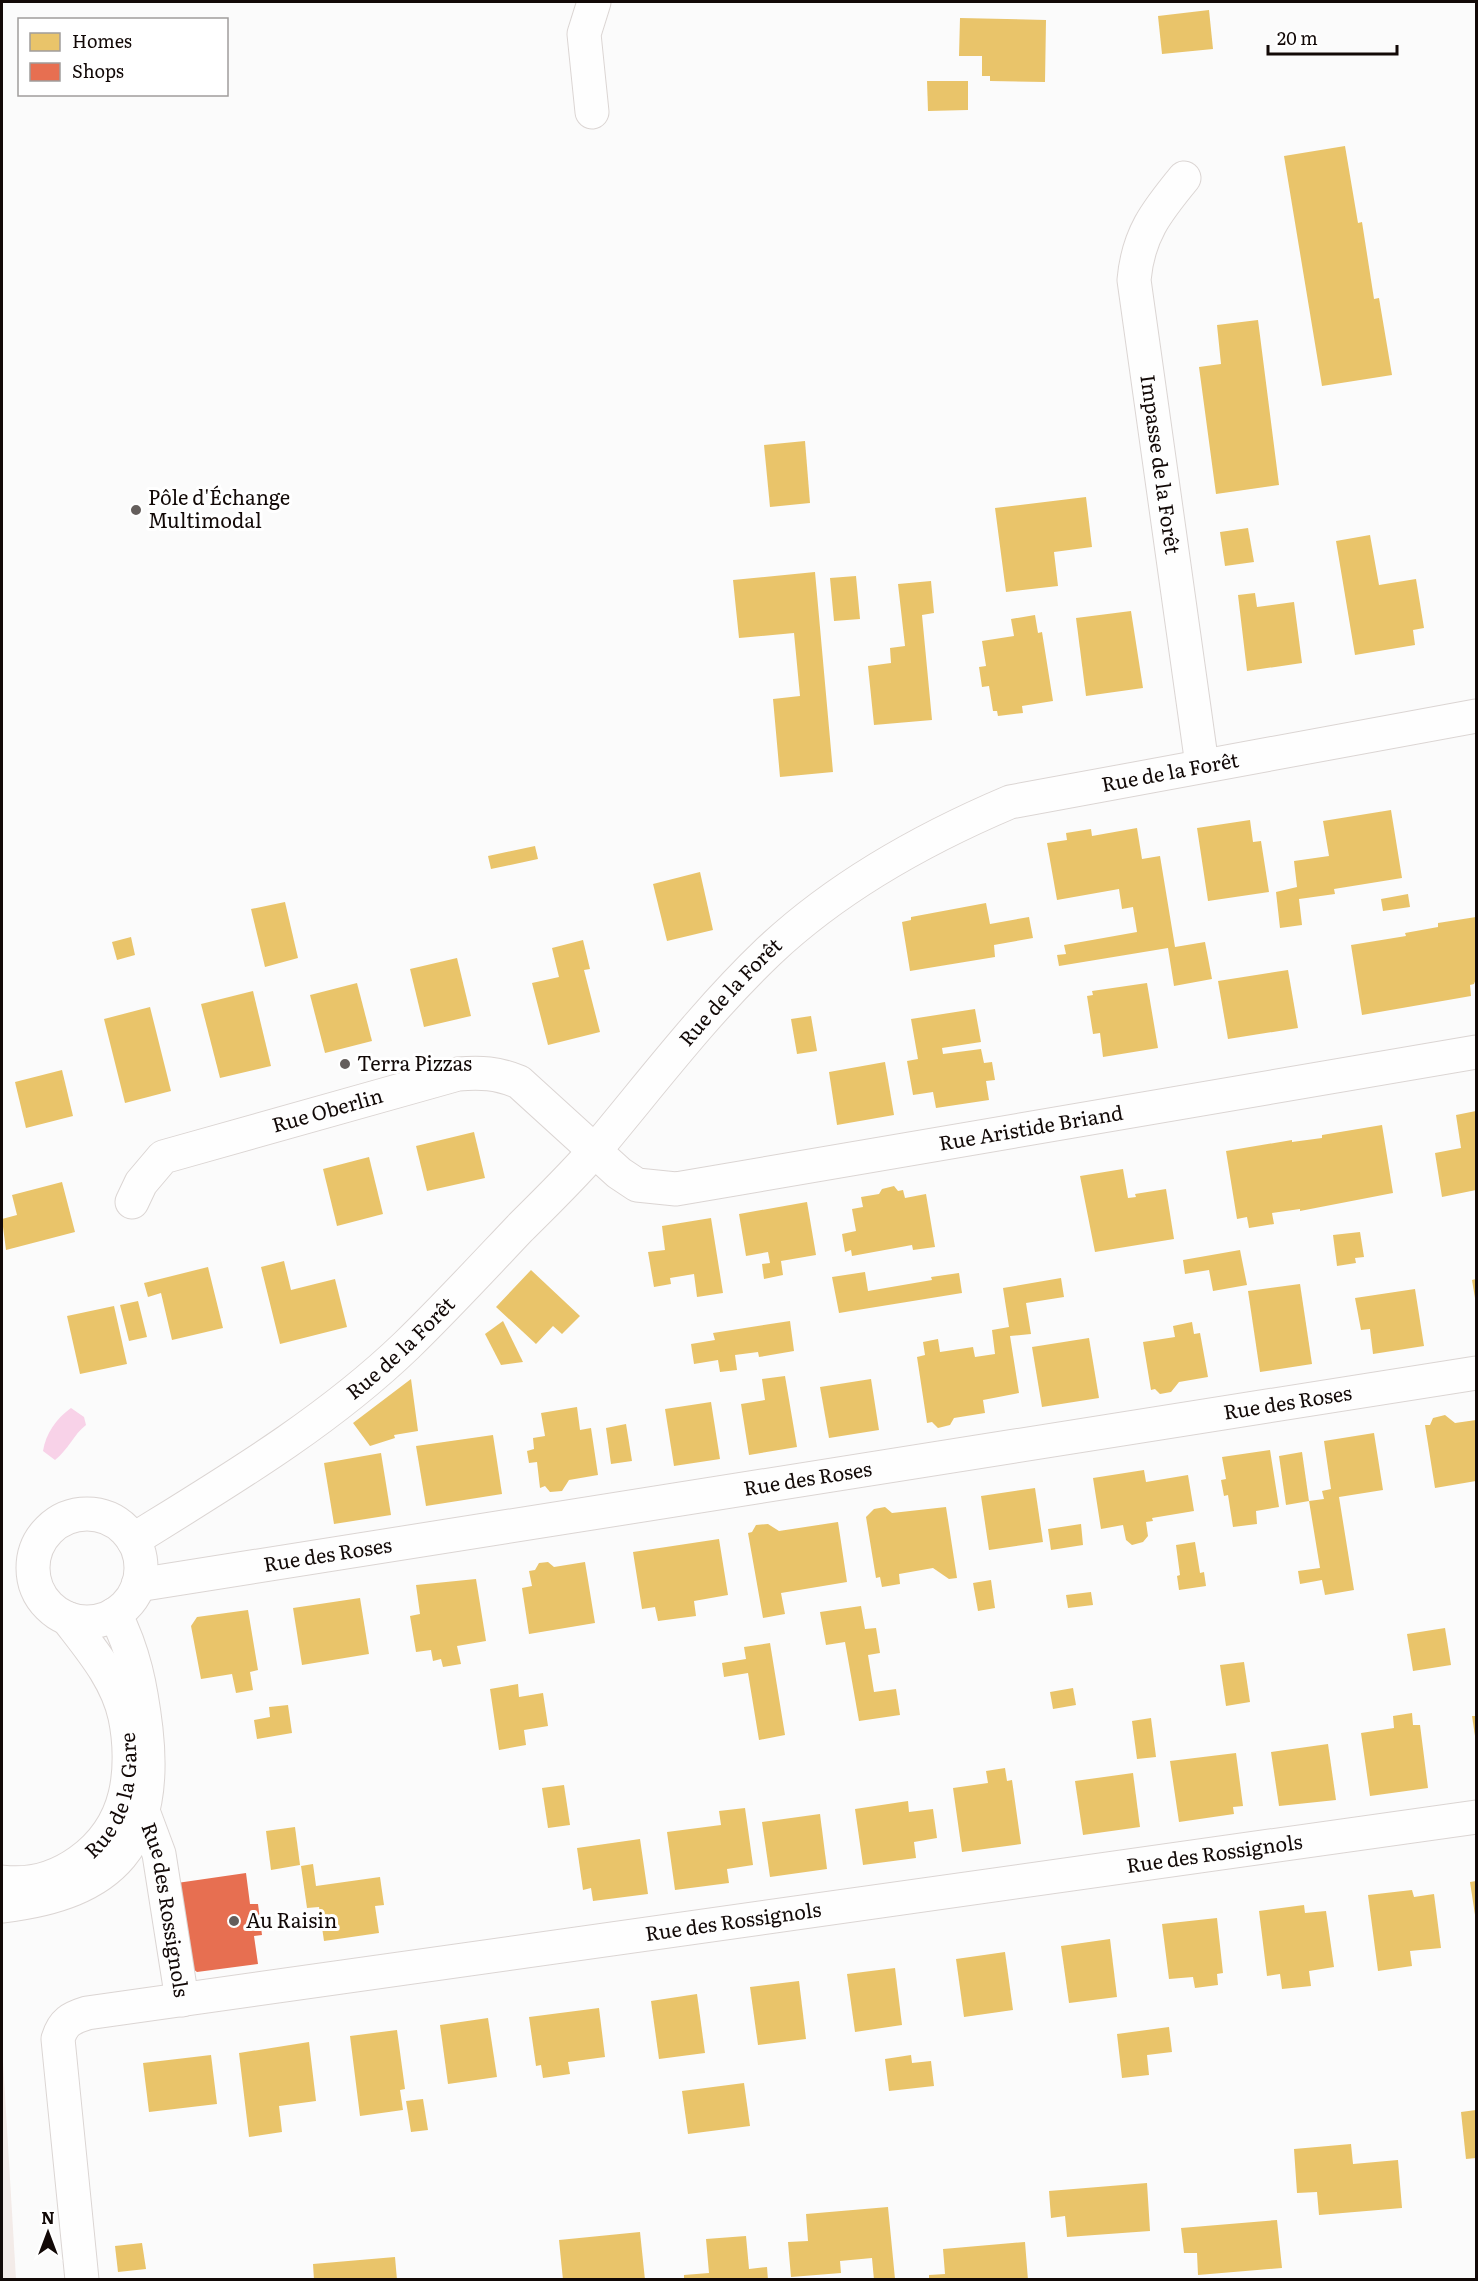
<svg xmlns="http://www.w3.org/2000/svg" width="1478" height="2281" font-family="Literata,serif">
  <rect width="100%" height="100%" fill="#fbfbfb"/>
  <path fill="#f3ebe8" d="M2,2045L16,2279H2Z"/>
  <path fill="#f8d2e8" d="M71,1408L84,1417L86,1425C74,1434 68,1450 55,1460L43,1451C46,1433 56,1419 71,1408Z"/>
  <g fill="#e9c46a">
    <path d="M1209,10L1213,49L1162,54L1158,16Z"/>
    <path d="M960,18L1046,20L1045,82L990,81V76H982V56H959Z"/>
    <path d="M927,81H968V110L928,111Z"/>
    <path d="M1345,146L1358,223L1362,222L1374,299L1379,298L1392,375L1322,386L1284,156Z"/>
    <path d="M1258,320L1279,485L1216,494L1199,367L1221,364L1217,325Z"/>
    <path d="M805,441L810,503L770,507L764,445Z"/>
    <path d="M1086,497L1092,547L1054,552L1058,586L1006,592L995,508Z"/>
    <path d="M1248,528L1254,562L1225,566L1220,532Z"/>
    <path d="M1370,535L1379,585L1416,579L1424,628L1413,630L1415,645L1355,655L1336,541Z"/>
    <path d="M815,572L833,772L780,777L773,699L800,696L794,633L739,638L733,580Z"/>
    <path d="M856,576L860,619L834,621L830,578Z"/>
    <path d="M931,581L934,613L922,615L932,720L874,725L868,666L891,663L890,648L905,646L898,584Z"/>
    <path d="M1255,593L1257,607L1294,602L1302,663L1247,671L1238,595Z"/>
    <path d="M1131,611L1143,688L1086,696L1076,618Z"/>
    <path d="M1035,615L1038,633L1042,632L1053,701L1022,706L1023,713L998,716L997,711H993L989,686L982,687L979,667L986,666L982,641L1014,636L1011,619Z"/>
    <path d="M1391,810L1402,878L1334,889L1335,894L1299,899L1302,925L1280,928L1276,892L1297,887L1294,861L1329,856L1323,821Z"/>
    <path d="M1250,820L1253,842L1261,841L1269,892L1208,901L1197,828Z"/>
    <path d="M1137,828L1142,859L1160,856L1175,947L1205,942L1212,979L1174,986L1168,948L1059,966L1057,955L1066,954L1064,945L1137,932L1133,907L1122,909L1119,889L1057,900L1047,843L1067,840L1066,833L1091,829L1092,836Z"/>
    <path d="M535,846L538,859L491,869L488,856Z"/>
    <path d="M700,872L713,930L667,941L653,884Z"/>
    <path d="M1408,894L1410,907L1383,911L1381,899Z"/>
    <path d="M285,902L298,958L265,967L251,909Z"/>
    <path d="M986,903L990,924L1029,917L1033,938L994,945L995,957L910,971L902,922L911,920V917Z"/>
    <path d="M1476,917V979L1474,984L1470,985L1471,996L1362,1015L1351,945L1406,936L1405,933L1438,927V923Z"/>
    <path d="M131,937L135,955L117,960L112,942Z"/>
    <path d="M583,940L590,969L584,970L600,1032L548,1045L532,983L559,977L552,948Z"/>
    <path d="M457,958L471,1016L424,1027L410,969Z"/>
    <path d="M1288,970L1298,1028L1228,1039L1218,981Z"/>
    <path d="M357,983L372,1041L325,1053L310,995Z"/>
    <path d="M1147,983L1158,1048L1103,1057L1100,1033L1093,1034L1087,996L1093,995L1092,991Z"/>
    <path d="M253,991L271,1066L220,1078L201,1004Z"/>
    <path d="M150,1007L171,1091L125,1103L104,1019Z"/>
    <path d="M975,1009L981,1042L942,1048L943,1054L981,1049L984,1063L992,1062L995,1080L986,1081L989,1100L936,1108L933,1092L913,1095L907,1061L918,1059L911,1019Z"/>
    <path d="M811,1016L817,1051L797,1054L791,1019Z"/>
    <path d="M885,1062L894,1115L837,1125L829,1072Z"/>
    <path d="M62,1070L73,1116L26,1128L15,1082Z"/>
    <path d="M1476,1111V1190L1442,1197L1435,1153L1461,1148L1456,1115Z"/>
    <path d="M1382,1125L1393,1193L1300,1211V1209L1272,1213L1274,1224L1249,1228L1247,1217L1237,1219L1226,1151L1292,1140V1142L1322,1138V1135Z"/>
    <path d="M474,1132L485,1178L427,1191L416,1146Z"/>
    <path d="M369,1157L383,1214L337,1226L323,1169Z"/>
    <path d="M1123,1169L1128,1198L1136,1197L1135,1194L1166,1189L1174,1239L1095,1252L1080,1176Z"/>
    <path d="M62,1182L75,1232L6,1250L2,1219L17,1215L12,1195Z"/>
    <path d="M894,1186L898,1191L903,1190L905,1198L926,1194L935,1247L913,1250L912,1245L852,1256L851,1250L845,1252L842,1234L856,1231L852,1209L863,1207L861,1197L879,1194L882,1189Z"/>
    <path d="M807,1202L816,1255L781,1261L783,1275L764,1279L762,1264L770,1263L768,1252L746,1256L739,1214Z"/>
    <path d="M711,1218L723,1293L697,1297L694,1274L670,1278L671,1284L654,1287L648,1252L665,1250L662,1226Z"/>
    <path d="M1360,1232L1364,1257L1355,1258L1356,1263L1337,1266L1333,1235Z"/>
    <path d="M1240,1250L1247,1285L1213,1291L1209,1270L1185,1274L1183,1260Z"/>
    <path d="M284,1261L291,1290L335,1279L347,1327L280,1344L261,1267Z"/>
    <path d="M208,1267L223,1328L172,1340L161,1293L148,1297L144,1283Z"/>
    <path d="M531,1270L580,1316L562,1334L553,1326L536,1344L496,1307Z"/>
    <path d="M865,1272L868,1291L932,1280L931,1277L959,1273L962,1293L839,1313L832,1277Z"/>
    <path d="M1061,1278L1064,1297L1026,1303L1031,1334L1010,1336L1019,1393L983,1400L985,1413L954,1418L950,1425L938,1428L932,1422L927,1423L917,1357L925,1355L923,1342L938,1339L940,1352L973,1347L975,1357L995,1354L992,1330L1009,1327L1003,1288Z"/>
    <path d="M1476,1279V1298H1475L1472,1280Z"/>
    <path d="M1300,1284L1312,1364L1260,1372L1248,1291Z"/>
    <path d="M1415,1289L1424,1346L1373,1354L1370,1329L1361,1330L1355,1298Z"/>
    <path d="M138,1301L147,1337L129,1341L120,1305Z"/>
    <path d="M114,1306L127,1364L80,1374L67,1316Z"/>
    <path d="M503,1321L523,1362L501,1365L485,1334Z"/>
    <path d="M790,1321L794,1351L759,1357L758,1352L735,1355L737,1370L720,1372L718,1360L694,1364L691,1344L715,1340L713,1333Z"/>
    <path d="M1192,1322L1194,1334L1200,1333L1208,1377L1179,1382L1171,1392L1160,1394L1155,1389L1151,1390L1143,1342L1175,1337L1173,1326Z"/>
    <path d="M1089,1338L1099,1398L1042,1407L1032,1347Z"/>
    <path d="M785,1376L797,1447L749,1455L741,1404L765,1400L762,1379Z"/>
    <path d="M411,1379L418,1431L394,1435L395,1438L370,1446L353,1423Z"/>
    <path d="M871,1379L879,1430L829,1438L820,1387Z"/>
    <path d="M711,1402L720,1459L674,1466L665,1409Z"/>
    <path d="M577,1407L580,1430L591,1428L598,1475L569,1480L562,1491L550,1492L545,1486L540,1488L537,1462L529,1463L527,1451L534,1449L533,1438L545,1436L541,1413Z"/>
    <path d="M1445,1415L1455,1423L1476,1420V1481L1435,1488L1425,1425H1430L1433,1418Z"/>
    <path d="M626,1424L632,1461L611,1464L606,1428Z"/>
    <path d="M1374,1433L1383,1490L1339,1497L1354,1590L1325,1595L1322,1580L1300,1584L1298,1571L1320,1568L1309,1501L1324,1499L1322,1491L1331,1489L1324,1441Z"/>
    <path d="M493,1435L502,1494L426,1506L416,1446Z"/>
    <path d="M1270,1450L1279,1507L1256,1511L1257,1524L1233,1527L1228,1495L1224,1496L1221,1480L1226,1479L1222,1457Z"/>
    <path d="M1302,1452L1309,1501L1286,1505L1279,1456Z"/>
    <path d="M381,1453L391,1515L334,1524L324,1463Z"/>
    <path d="M1144,1470L1146,1482L1188,1475L1194,1511L1152,1518L1153,1521L1146,1522L1148,1536L1143,1542L1132,1545L1126,1540L1123,1525L1101,1529L1093,1478Z"/>
    <path d="M1035,1488L1043,1542L989,1550L981,1496Z"/>
    <path d="M885,1507L892,1513L946,1507L957,1578L949,1579L933,1568L899,1574L900,1584L882,1587L880,1577L876,1578L866,1517L874,1509Z"/>
    <path d="M838,1522L847,1582L781,1593L785,1614L763,1618L748,1533L752,1532L756,1525L768,1524L779,1531Z"/>
    <path d="M1081,1524L1083,1545L1051,1550L1048,1529Z"/>
    <path d="M719,1539L728,1595L694,1601L696,1616L658,1621L655,1607L642,1609L633,1552Z"/>
    <path d="M1195,1542L1200,1573L1204,1572L1206,1586L1179,1590L1177,1576L1180,1575L1176,1545Z"/>
    <path d="M548,1562L554,1567L585,1562L595,1623L529,1634L522,1588L532,1586L529,1571L535,1570L539,1563Z"/>
    <path d="M476,1579L486,1641L457,1646L461,1664L443,1667L441,1659L433,1661L431,1650L416,1652L410,1616L420,1614L416,1585Z"/>
    <path d="M991,1580L995,1608L978,1611L973,1583Z"/>
    <path d="M1091,1592L1093,1605L1068,1608L1066,1595Z"/>
    <path d="M360,1598L369,1654L302,1665L293,1608Z"/>
    <path d="M861,1606L865,1629L876,1628L880,1653L868,1655L874,1692L896,1689L900,1715L859,1721L845,1642L826,1645L820,1612Z"/>
    <path d="M248,1610L258,1670L250,1672L253,1690L236,1693L232,1674L201,1679L191,1626L197,1617Z"/>
    <path d="M1445,1628L1451,1665L1413,1671L1407,1634Z"/>
    <path d="M770,1643L785,1735L759,1740L748,1673L724,1677L722,1663L746,1659L744,1647Z"/>
    <path d="M1244,1662L1250,1702L1226,1706L1220,1665Z"/>
    <path d="M518,1684L519,1697L543,1693L548,1726L524,1730L526,1745L499,1750L490,1689Z"/>
    <path d="M1073,1688L1076,1705L1053,1709L1050,1692Z"/>
    <path d="M288,1705L292,1733L257,1739L254,1720L270,1717L269,1707Z"/>
    <path d="M1412,1713L1413,1725H1420L1428,1788L1370,1796L1361,1733L1394,1728L1393,1716Z"/>
    <path d="M1472,1716H1476V1736H1475Z"/>
    <path d="M1151,1718L1156,1757L1137,1759L1132,1721Z"/>
    <path d="M1328,1744L1336,1800L1279,1806L1271,1752Z"/>
    <path d="M1236,1753L1243,1806L1233,1807L1234,1814L1179,1822L1170,1761Z"/>
    <path d="M1005,1768L1007,1781L1012,1780L1021,1844L962,1852L953,1788L988,1783L986,1771Z"/>
    <path d="M1133,1773L1140,1827L1083,1835L1075,1781Z"/>
    <path d="M564,1785L570,1825L548,1828L542,1788Z"/>
    <path d="M908,1801L909,1812L933,1809L937,1838L914,1842L916,1858L863,1865L855,1809Z"/>
    <path d="M745,1808L753,1865L727,1869L729,1883L675,1890L667,1832L721,1825L719,1811Z"/>
    <path d="M820,1814L827,1869L770,1877L762,1822Z"/>
    <path d="M295,1827L300,1865L271,1870L266,1831Z"/>
    <path d="M640,1839L648,1894L593,1901L591,1888L583,1890L577,1848Z"/>
    <path d="M313,1864L316,1886L380,1877L384,1905L375,1906L379,1933L324,1941L319,1907L307,1908L301,1866Z"/>
    <path d="M1476,1881V1915H1475L1470,1882Z"/>
    <path d="M1412,1890L1414,1897L1434,1894L1441,1948L1410,1951L1412,1966L1378,1971L1368,1895Z"/>
    <path d="M1304,1905L1305,1913L1326,1911L1334,1967L1309,1971L1311,1986L1282,1989L1280,1974L1267,1976L1259,1911Z"/>
    <path d="M1217,1918L1223,1973L1217,1974L1218,1985L1195,1988L1193,1977L1169,1979L1162,1924Z"/>
    <path d="M1110,1939L1117,1997L1069,2003L1061,1946Z"/>
    <path d="M1005,1952L1013,2010L964,2017L956,1959Z"/>
    <path d="M895,1968L902,2025L855,2032L847,1974Z"/>
    <path d="M799,1981L806,2039L758,2045L750,1987Z"/>
    <path d="M697,1994L705,2053L659,2059L651,2001Z"/>
    <path d="M599,2008L605,2057L568,2062L570,2074L543,2078L541,2065L536,2066L529,2017Z"/>
    <path d="M488,2018L497,2077L448,2084L440,2025Z"/>
    <path d="M1169,2027L1172,2052L1147,2055L1149,2075L1122,2078L1117,2034Z"/>
    <path d="M397,2030L405,2089L400,2090L403,2110L360,2116L350,2036Z"/>
    <path d="M309,2042L316,2101L279,2106L282,2132L249,2137L239,2053Z"/>
    <path d="M211,2055L217,2104L149,2112L143,2063Z"/>
    <path d="M911,2055L912,2063L931,2061L934,2086L889,2091L885,2059Z"/>
    <path d="M744,2083L750,2126L688,2134L682,2091Z"/>
    <path d="M423,2099L428,2130L411,2132L406,2101Z"/>
    <path d="M1476,2110V2158L1466,2159L1461,2112Z"/>
    <path d="M1351,2144L1353,2164L1398,2160L1402,2208L1319,2215L1317,2192L1297,2193L1294,2149Z"/>
    <path d="M1147,2183L1150,2231L1067,2237L1065,2216L1051,2218L1049,2191Z"/>
    <path d="M888,2207L895,2279L874,2280L872,2258L840,2261L841,2273L791,2277L788,2242L808,2241L806,2214Z"/>
    <path d="M1277,2220L1282,2268L1198,2275L1197,2253H1184L1181,2228Z"/>
    <path d="M640,2232L645,2280H563L559,2240Z"/>
    <path d="M746,2236L749,2269L767,2267L768,2280H684V2275L709,2273L706,2239Z"/>
    <path d="M1025,2242L1028,2280H929V2275L945,2274L943,2249Z"/>
    <path d="M142,2243L146,2269L118,2272L115,2246Z"/>
    <path d="M395,2257L397,2280H314L313,2264Z"/>
  </g>
  <path fill="#e76f51" d="M246,1873L250,1904H258L262,1935L254,1936L258,1964L197,1972L188,1965L177,1883Z"/>
  <g fill="none" stroke-linecap="round" stroke-linejoin="round">
    <g stroke="#dbd5d3" stroke-width="35">
      <g id="minor">
        <path d="M592,112L584,34L594,2"/>
        <path id="s1" d="M1184,178C1156,212 1138,235 1134,280L1202,765"/>
        <path id="s2" d="M132,1202L141,1183L163,1157L458,1074C481,1072 497,1073 519,1082L619,1173L637,1185L676,1189L1476,1052"/>
        <circle cx="87" cy="1568" r="54"/>
        <path id="s3" d="M133,1540C228,1481 326,1423 407,1345C446,1307 483,1267 520,1228C546,1202 573,1176 597,1148C653,1081 705,1012 769,951C836,888 925,838 1010,802L1476,716"/>
        <path id="s4" d="M138,1585L1476,1373"/>
        <path id="s5" d="M143,1811L159,1854L182,2000"/>
        <path id="s6" d="M2,1882C58,1889 112,1849 125,1795C131,1771 130,1741 125,1717C117,1679 90,1648 67,1618"/>
        <path d="M2,1906C114,1893 159,1844 146,1729C141,1687 134,1651 115,1614"/>
        <path id="s7" d="M82,2280L58,2039C63,2022 71,2018 87,2013L1476,1817"/>
      </g>
    </g>
    <use href="#minor" stroke="#fefefe" stroke-width="33"/>
  </g>
  <g fill="#645e5c" stroke="#fff" stroke-width="2">
    <circle cx="136" cy="510" r="6"/>
    <circle cx="345" cy="1064" r="6"/>
    <circle cx="234" cy="1921" r="6"/>
  </g>
  <g text-anchor="middle" stroke-width="6" stroke-linejoin="round" paint-order="stroke">
    <g font-size="20" fill="#120907" stroke="#fff">
      <text dy="7" stroke="none"><textPath href="#s1" startOffset="302">Impasse de la Forêt</textPath></text>
      <text dy="7" stroke="none"><textPath href="#s3" startOffset="1320">Rue de la Forêt</textPath></text>
      <text dy="7" stroke="none"><textPath href="#s3" startOffset="816">Rue de la Forêt</textPath></text>
      <text dy="7" stroke="none"><textPath href="#s2" startOffset="226">Rue Oberlin</textPath></text>
      <text dy="7" stroke="none"><textPath href="#s2" startOffset="980">Rue Aristide Briand</textPath></text>
      <text dy="7" stroke="none"><textPath href="#s3" startOffset="330">Rue de la Forêt</textPath></text>
      <text dy="7" stroke="none"><textPath href="#s4" startOffset="1164">Rue des Roses</textPath></text>
      <text dy="7" stroke="none"><textPath href="#s4" startOffset="678">Rue des Roses</textPath></text>
      <text dy="7" stroke="none"><textPath href="#s4" startOffset="192">Rue des Roses</textPath></text>
      <text dy="7" stroke="none"><textPath href="#s6" startOffset="160">Rue de la Gare</textPath></text>
      <text dy="7" stroke="none"><textPath href="#s7" startOffset="1422">Rue des Rossignols</textPath></text>
      <text dy="7" stroke="none"><textPath href="#s5" startOffset="102">Rue des Rossignols</textPath></text>
      <text dy="7" stroke="none"><textPath href="#s7" startOffset="936">Rue des Rossignols</textPath></text>
    </g>
    <g font-size="20" fill="#120907" stroke="#fff" text-anchor="start">
      <text x="148" y="505">Pôle d'Échange<tspan x="148" dy="23">Multimodal</tspan></text>
      <text x="357" y="1071">Terra Pizzas</text>
      <text x="246" y="1928">Au Raisin</text>
    </g>
  </g>
  <rect width="1478" height="2281" fill="none" stroke="#120907" stroke-width="6"/>
  <rect x="18" y="18" width="210" height="78" fill="#ffffff" stroke="#a09d9c" stroke-width="1.5"/>
  <rect x="30" y="33" width="30" height="18" fill="#e9c46a" stroke="#a09d9c" stroke-width="1.5"/>
  <text x="72" y="48" font-size="18" fill="#120907">Homes</text>
  <rect x="30" y="63" width="30" height="18" fill="#e76f51" stroke="#a09d9c" stroke-width="1.5"/>
  <text x="72" y="78" font-size="18" fill="#120907">Shops</text>
  <g transform="translate(48 2233)" stroke="#ffffff" stroke-width="4.5" paint-order="stroke">
  <path d="M0-4.5L10 22L0 15L-10 22Z" fill="#120907"/>
  <text y="-9" font-size="16" font-weight="bold" text-anchor="middle" fill="#120907">N</text>
  </g>
  <path d="M1268 45v9h129v-9" fill="none" stroke="#120907" stroke-width="3"/>
  <text x="1277" y="45" font-size="18" fill="#120907" stroke="#ffffff" stroke-width="4.5" paint-order="stroke">20 m</text>
</svg>
